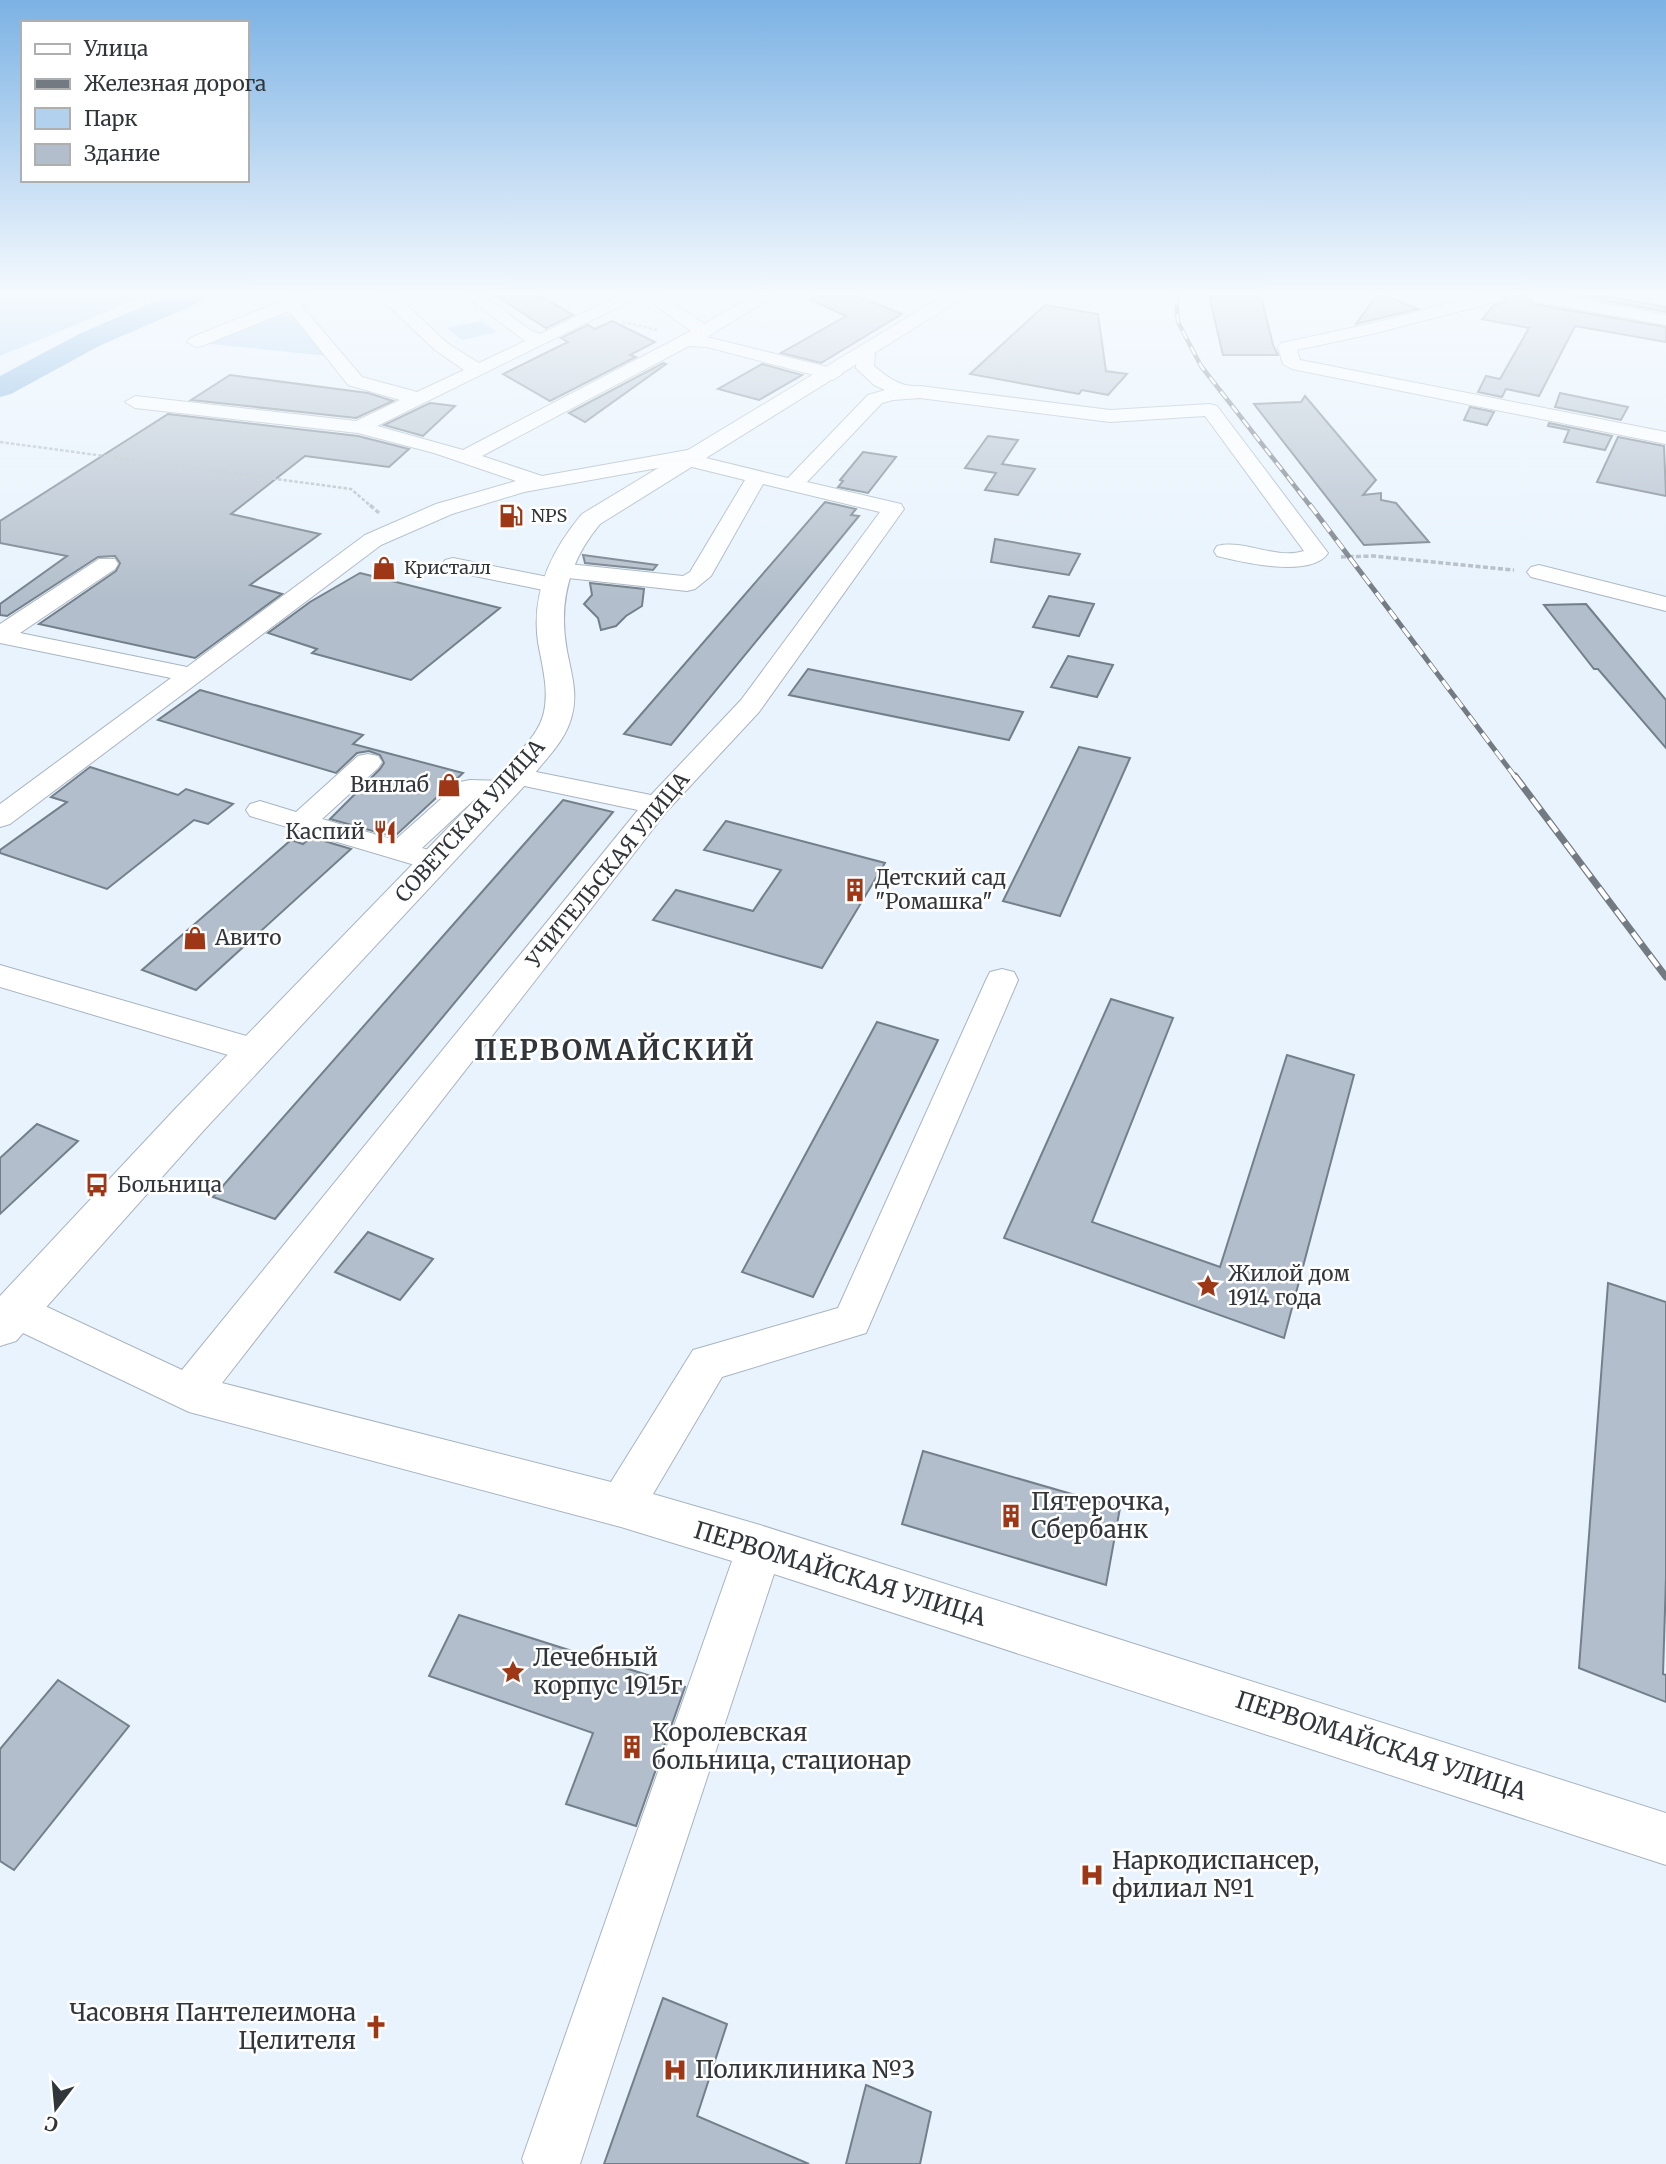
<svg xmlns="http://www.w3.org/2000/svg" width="1666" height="2164" font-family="Merriweather,serif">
  <rect width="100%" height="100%" fill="#e8f3fd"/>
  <g fill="#b1d1ef">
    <path d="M0,296H145L0,356Z"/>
    <path d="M275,314L295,316L329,356L201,343Z"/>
    <path d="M481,321L497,332L462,340L447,328Z"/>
  </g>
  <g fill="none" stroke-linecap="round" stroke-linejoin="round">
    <path fill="#7bafdf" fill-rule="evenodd" d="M167,296H204L200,302L99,346L11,394L0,397V376L79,334Z"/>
  </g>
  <g fill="#b2becb" stroke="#737f8a" stroke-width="2">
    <path d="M496,296H540L573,315L546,328Z"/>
    <path d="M813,296H857L902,314L821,363L781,353L846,316L811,300Z"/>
    <path d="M1209,296H1261L1273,345L1278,355H1223Z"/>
    <path d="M1376,296H1386L1418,309L1356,324Z"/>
    <path d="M1507,296H1523L1534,304L1666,327V342L1575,326L1539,396L1506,389L1502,397L1478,392L1486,376L1500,379L1529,328L1482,319L1494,305L1504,303Z"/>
    <path d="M1581,296H1605L1666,307V312Z"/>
    <path d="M1045,305L1098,314L1106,371L1127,374L1108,395L1082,390L1079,394L970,374Z"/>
    <path d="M612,321L655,342L630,355L636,357L550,401L503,374L568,342L561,338L588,325L595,329Z"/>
    <path d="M663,363L666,364L585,422L569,413Z"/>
    <path d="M762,364L802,375L759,400L718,389Z"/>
    <path d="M230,375L368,393L393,401L356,418L191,400Z"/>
    <path d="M1560,393L1628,407L1621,420L1555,407Z"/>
    <path d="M1305,396L1376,480L1363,495L1381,493V500L1396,503L1429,542L1364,545L1254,404L1301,402Z"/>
    <path d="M430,403L455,406L423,436L384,425Z"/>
    <path d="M1470,407L1494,412L1487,425L1464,420Z"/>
    <path d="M168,414L358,436L409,449L389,467L305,456L231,514L320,534L250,585L282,594L195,658L39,624L116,571L120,563L115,556L98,557L7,616L0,615V604L67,556L0,543V521Z"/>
    <path d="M1549,423L1612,436L1605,450L1564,442L1569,430L1548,426Z"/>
    <path d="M988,436L1018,440L1002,464L1035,469L1018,495L985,490L996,473L965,468Z"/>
    <path d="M1618,437L1664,446L1666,496L1597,482Z"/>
    <path d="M863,452L896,457L868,493L838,487L843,481L840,480Z"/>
    <path d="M825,502L856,509L851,515L859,516L671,745L624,734Z"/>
    <path d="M995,539L1080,554L1069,575L991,562Z"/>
    <path d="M583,555L657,565L653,570L585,563Z"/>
    <path d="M360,573L500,608L411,680L312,653L317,649L268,633L310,602Z"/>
    <path d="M590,583L644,589L642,606L626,616L616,626L601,630L598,618L584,604L592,595Z"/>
    <path d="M1049,596L1094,604L1079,636L1033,627Z"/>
    <path d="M1586,604L1666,700V748L1598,669H1594L1544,605Z"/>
    <path d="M1068,656L1113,665L1097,697L1051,687Z"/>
    <path d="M808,669L1023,712L1009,740L789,695Z"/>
    <path d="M200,690L363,735L353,744L463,773L394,837L330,819L380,769L384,763L380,755L369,751L357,753L336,773L158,720Z"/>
    <path d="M1079,747L1130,758L1060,916L1003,901Z"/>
    <path d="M90,767L178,795L186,789L233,804L208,824L194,820L107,889L0,853V850L67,802L51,797Z"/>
    <path d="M563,800L613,812L275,1219L213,1197Z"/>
    <path d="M726,821L885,863L822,968L653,920L676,890L753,911L781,870L704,850Z"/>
    <path d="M311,837L351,849L196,990L142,970L291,840L303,844Z"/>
    <path d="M1111,999L1173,1018L1092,1222L1220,1267L1287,1055L1354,1075L1284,1338L1004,1238Z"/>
    <path d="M877,1022L938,1040L813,1297L742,1272Z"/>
    <path d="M37,1124L78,1141L0,1214V1158Z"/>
    <path d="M368,1232L433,1259L400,1300L335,1272Z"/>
    <path d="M1608,1283L1666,1302V1578L1663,1674L1666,1675V1702L1579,1668Z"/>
    <path d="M923,1451L1120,1508L1106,1585L902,1524Z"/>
    <path d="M459,1615L685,1687L636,1826L566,1804L593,1733L429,1676Z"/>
    <path d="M58,1680L129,1726L14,1870L0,1861V1749Z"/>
    <path d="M663,1998L727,2024L697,2116L809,2164H604Z"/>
    <path d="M866,2085L931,2112L920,2164H846Z"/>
  </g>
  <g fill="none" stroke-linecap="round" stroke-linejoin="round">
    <g stroke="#a8b4c0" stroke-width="2">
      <g id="minor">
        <path d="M294,296H312L311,302L301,305L362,377L417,392L464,370L435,350L378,296H397L447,343L479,363L525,341L466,296H485L530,330L540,334L619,296H641L377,426L463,450L691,331L643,296H663L704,324L753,296H774L707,337L840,370L842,374L833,380L707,347L689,346L482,456L542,476L699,448L706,450L709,454L706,458L788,478L868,395L885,390L874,385L856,368L857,354L866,349L875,354L874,366C888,378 902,388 920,386L1110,410L1210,404L1217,406L1328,553C1311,579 1242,562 1217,556L1214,551L1217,546C1245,539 1275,560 1304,551L1205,416L1110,422L920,398L893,400L882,403L807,482L901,504L904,509L759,712L667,811L222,1383L611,1482L693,1350L838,1308L986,980L990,972L1002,969L1014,972L1018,980L866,1333L722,1377L653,1494L760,1525L1666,1813V1865L774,1574L580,2164H524L522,2159L732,1561L621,1527L189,1412L2,1323V1299L16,1294L30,1299L182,1370L638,810L515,784L518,789L514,795L477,797L422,848L446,855L450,862L446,869L435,871L250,816L246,810L250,804L260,801L296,812L358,756L368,754L378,756L382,762L378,768L322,819L395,840L460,782L470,780L505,781L502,776L506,770L516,768L651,795L741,700L880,512L763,484L711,576L695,589L687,591L559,577L551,575L547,570L551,565L559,563L683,576L690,572L745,480L680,464L524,492L452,514L381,545L10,824L0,827V804L171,678L0,643V624L99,559H115L118,564L115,569L20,633L187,667L365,535L436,504L516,481L434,453L358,433L135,408L125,402L135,396L356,421L400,400L348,385L292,314L286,312L202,346L196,347L187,342L190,338Z"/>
        <path d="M1476,296H1505L1503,300L1376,333L1297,350L1300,360L1666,432V444L1292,369L1283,364L1278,347L1281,343L1374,323Z"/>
        <path d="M1526,296H1564L1666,315V325L1534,301Z"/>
        <path d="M453,558L553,578L561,580L565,585L561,590L553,592L445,570L442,565L445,560Z"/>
        <path d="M1539,565L1666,597V611L1531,577L1527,572L1531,567Z"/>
        <path d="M0,965L267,1042L272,1051L267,1060L255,1063L0,987Z"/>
      </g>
    </g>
    <g stroke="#a8b4c0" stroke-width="2">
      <path id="major" d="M943,296H966L600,524C569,561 558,603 567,651C571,672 578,694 572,715C566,742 543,761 527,783L204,1130L16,1341L0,1346V1296L176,1108L505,769C519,751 539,735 544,712C549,689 542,665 538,642C531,593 551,551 582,514Z"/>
    </g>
    <g stroke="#b1bac3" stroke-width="2.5" stroke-dasharray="3.5 2" stroke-linecap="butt">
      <path d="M622,322L658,330"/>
      <path d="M0,442L351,489L372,507"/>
    </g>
    <g stroke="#b1bac3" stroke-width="3.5" stroke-dasharray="5 2.5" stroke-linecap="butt">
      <path d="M370,505L379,513"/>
      <path d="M1341,557L1373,556L1514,570"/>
    </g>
    <use href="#minor" fill="#fff" fill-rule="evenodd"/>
    <use href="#major" fill="#fff" fill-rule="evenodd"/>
    <g stroke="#737a81" stroke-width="4.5">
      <path id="rail-far2" d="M1176,296L1178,322L1201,366L1311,507"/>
    </g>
    <g stroke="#737a81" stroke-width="5">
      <path id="rail-far1" d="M1310,505L1516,778"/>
    </g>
    <g stroke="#737a81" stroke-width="7">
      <path id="rail" d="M1515,776L1666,977"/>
    </g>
    <use href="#rail-far2" stroke="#fff" stroke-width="2.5" stroke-dasharray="9" stroke-linecap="butt"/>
    <use href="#rail-far1" stroke="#fff" stroke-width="3.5" stroke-dasharray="11" stroke-linecap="butt"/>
    <use href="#rail" stroke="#fff" stroke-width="4.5" stroke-dasharray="14" stroke-linecap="butt"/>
  </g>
  <linearGradient id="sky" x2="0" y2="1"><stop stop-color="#7cb2e4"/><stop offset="0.49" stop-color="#f5fafe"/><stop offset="1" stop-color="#f5fafe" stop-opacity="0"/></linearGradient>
  <rect width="1666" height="599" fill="url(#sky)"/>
  <defs>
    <g id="fuel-bare" transform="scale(1.89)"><path d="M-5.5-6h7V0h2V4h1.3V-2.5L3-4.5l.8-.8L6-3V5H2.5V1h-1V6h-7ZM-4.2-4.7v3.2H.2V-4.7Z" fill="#9e3715" stroke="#fff" stroke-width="2.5" paint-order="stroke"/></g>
    <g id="shop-bare" transform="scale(1.89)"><path d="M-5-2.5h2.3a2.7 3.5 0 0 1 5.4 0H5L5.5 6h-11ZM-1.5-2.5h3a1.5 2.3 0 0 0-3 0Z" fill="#9e3715" stroke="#fff" stroke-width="2.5" paint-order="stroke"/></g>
    <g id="restaurant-bare" transform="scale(1.89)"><path d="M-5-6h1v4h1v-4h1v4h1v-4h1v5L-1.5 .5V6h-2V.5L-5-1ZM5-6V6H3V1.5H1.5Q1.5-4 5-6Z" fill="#9e3715" stroke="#fff" stroke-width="2.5" paint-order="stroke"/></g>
    <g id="building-bare" transform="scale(1.89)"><path d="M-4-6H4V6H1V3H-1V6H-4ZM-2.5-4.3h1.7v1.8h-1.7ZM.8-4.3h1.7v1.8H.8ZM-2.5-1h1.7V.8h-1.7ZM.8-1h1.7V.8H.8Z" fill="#9e3715" stroke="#fff" stroke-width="2.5" paint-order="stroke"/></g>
    <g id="bus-bare" transform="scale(1.89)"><path d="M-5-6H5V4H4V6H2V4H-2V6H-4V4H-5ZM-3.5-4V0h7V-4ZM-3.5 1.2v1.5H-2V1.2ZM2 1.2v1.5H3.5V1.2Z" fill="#9e3715" stroke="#fff" stroke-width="2.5" paint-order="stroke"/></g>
    <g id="sight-bare" transform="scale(1.89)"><path d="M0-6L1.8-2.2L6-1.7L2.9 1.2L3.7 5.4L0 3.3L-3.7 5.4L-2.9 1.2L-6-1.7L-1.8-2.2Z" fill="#9e3715" stroke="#fff" stroke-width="2.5" paint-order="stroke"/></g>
    <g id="hospital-bare" transform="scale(1.89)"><path d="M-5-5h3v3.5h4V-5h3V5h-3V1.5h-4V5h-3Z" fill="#9e3715" stroke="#fff" stroke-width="2.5" paint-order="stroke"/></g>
    <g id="church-bare" transform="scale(1.89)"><path d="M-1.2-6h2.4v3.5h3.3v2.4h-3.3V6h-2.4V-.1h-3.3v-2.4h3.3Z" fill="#9e3715" stroke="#fff" stroke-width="2.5" paint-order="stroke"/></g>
  </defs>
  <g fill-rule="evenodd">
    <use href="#fuel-bare" x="511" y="516"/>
    <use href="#shop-bare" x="384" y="568"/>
    <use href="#shop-bare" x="449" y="785"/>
    <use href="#restaurant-bare" x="385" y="832"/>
    <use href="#building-bare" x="855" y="890"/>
    <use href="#shop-bare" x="195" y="938"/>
    <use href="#bus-bare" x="97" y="1185"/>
    <use href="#sight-bare" x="1208" y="1286"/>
    <use href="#building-bare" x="1011" y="1516"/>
    <use href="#sight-bare" x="513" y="1672"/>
    <use href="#building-bare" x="632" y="1747"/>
    <use href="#hospital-bare" x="1092" y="1875"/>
    <use href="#church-bare" x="376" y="2027"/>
    <use href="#hospital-bare" x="675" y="2070"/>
  </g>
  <g text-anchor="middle" stroke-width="5" stroke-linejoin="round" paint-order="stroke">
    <g font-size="18" fill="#31363b" stroke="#fff" text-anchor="start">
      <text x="531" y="522">NPS</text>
      <text x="404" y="574">Кристалл</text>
    </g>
    <g font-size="21" fill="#31363b" stroke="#fff" text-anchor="start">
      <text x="429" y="792" text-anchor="end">Винлаб</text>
      <text x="365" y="839" text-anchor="end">Каспий</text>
      <text x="875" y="885">Детский сад<tspan x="875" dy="24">"Ромашка"</tspan></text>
      <text x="215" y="945">Авито</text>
      <text x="117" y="1192">Больница</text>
      <text x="1228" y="1281">Жилой дом<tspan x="1228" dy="24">1914 года</tspan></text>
    </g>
    <g font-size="21" fill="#31363b" stroke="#fff">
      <text transform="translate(470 821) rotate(-48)" y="7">СОВЕТСКАЯ УЛИЦА</text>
      <text transform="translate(608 870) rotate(-51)" y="7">УЧИТЕЛЬСКАЯ УЛИЦА</text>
    </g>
    <g font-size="24" fill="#31363b" stroke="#fff" text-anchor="start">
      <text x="1031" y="1510">Пятерочка,<tspan x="1031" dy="28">Сбербанк</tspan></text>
      <text x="533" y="1666">Лечебный<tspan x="533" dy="28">корпус 1915г</tspan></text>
      <text x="652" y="1741">Королевская<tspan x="652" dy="28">больница, стационар</tspan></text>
      <text x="1112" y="1869">Наркодиспансер,<tspan x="1112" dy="28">филиал №1</tspan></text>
      <text x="356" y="2021" text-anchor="end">Часовня Пантелеимона<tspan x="356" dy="28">Целителя</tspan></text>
      <text x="695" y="2078">Поликлиника №3</text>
    </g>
    <g font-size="24" fill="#31363b" stroke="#fff">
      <text transform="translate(840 1574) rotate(17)" y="8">ПЕРВОМАЙСКАЯ УЛИЦА</text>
      <text transform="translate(1381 1746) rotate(18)" y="8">ПЕРВОМАЙСКАЯ УЛИЦА</text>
    </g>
    <g font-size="28" font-weight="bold" letter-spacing="2" fill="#31363b" stroke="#fff">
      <text x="615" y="1060">ПЕРВОМАЙСКИЙ</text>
    </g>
  </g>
  <rect x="21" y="21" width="228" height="161" fill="#ffffff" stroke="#adafb1" stroke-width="2"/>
  <rect x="35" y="44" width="35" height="10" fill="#ffffff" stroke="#adafb1" stroke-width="2"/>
  <text x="84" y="56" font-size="21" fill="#31363b">Улица</text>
  <rect x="35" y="79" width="35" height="10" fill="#737a81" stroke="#adafb1" stroke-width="2"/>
  <text x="84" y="91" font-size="21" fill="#31363b">Железная дорога</text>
  <rect x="35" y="108" width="35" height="21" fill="#b1d1ef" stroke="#adafb1" stroke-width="2"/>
  <text x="84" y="126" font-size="21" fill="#31363b">Парк</text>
  <rect x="35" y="144" width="35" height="21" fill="#b2becb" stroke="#adafb1" stroke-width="2"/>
  <text x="84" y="161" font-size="21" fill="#31363b">Здание</text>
  <g transform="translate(56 2108) rotate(196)" stroke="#ffffff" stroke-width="5" paint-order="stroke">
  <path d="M0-5L12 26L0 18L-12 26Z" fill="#31363b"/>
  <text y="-10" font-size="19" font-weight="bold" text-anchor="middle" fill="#31363b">С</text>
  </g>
</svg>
